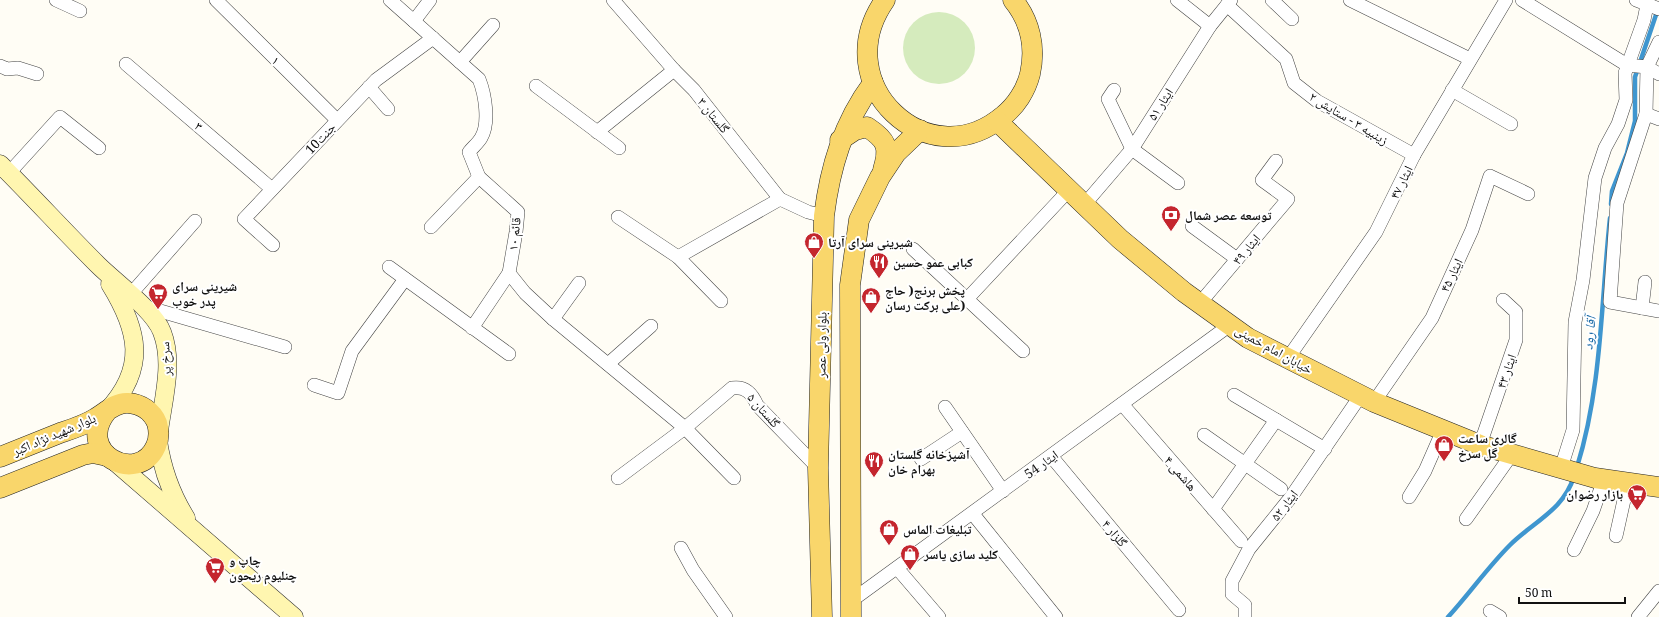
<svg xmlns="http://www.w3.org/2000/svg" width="1659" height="617" font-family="Georgia,'Noto Naskh Arabic',serif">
  <rect width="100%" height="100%" fill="#fffdf5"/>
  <circle fill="#d5ebbd" cx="939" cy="48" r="36"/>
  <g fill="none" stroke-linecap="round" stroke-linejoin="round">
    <g stroke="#3f96cf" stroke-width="4.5">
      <path d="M1611,204L1612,191L1627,153L1635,121V77L1658,9"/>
      <path d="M1577,467C1602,387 1601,301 1610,218"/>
      <path d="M1448,617C1469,594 1488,567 1510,545C1533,522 1564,510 1574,476"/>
    </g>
    <g stroke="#444" stroke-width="14">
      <g id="minor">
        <path d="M56,0L80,11"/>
        <path d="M216,0L337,120"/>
        <path d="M390,0L479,79C485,94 490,123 481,138C478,143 473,147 469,152L479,177L518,212L516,232L509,273L525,293L553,319L685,428L734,478"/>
        <path d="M613,0L674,70L694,90L780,199L808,212L824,216"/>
        <path d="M1177,0L1210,26"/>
        <path d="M1272,0L1292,19"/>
        <path d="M1350,0L1470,59"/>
        <path d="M1522,0L1627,65L1647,67L1659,74"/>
        <path d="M1636,0L1659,9"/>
        <path d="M1227,5L1286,59L1294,83L1317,101L1414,155"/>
        <path d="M414,21L430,0"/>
        <path d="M1659,42L1647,67L1646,114L1617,203L1610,302L1659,311"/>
        <path d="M460,62L493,25"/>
        <path d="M126,64L272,189"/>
        <path d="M0,66L7,69L18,68L37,74"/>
        <path d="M536,86L619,148"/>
        <path d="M369,87L388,109"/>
        <path d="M1114,90L1108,99L1132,149L1178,183"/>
        <path d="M1452,90L1511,124"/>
        <path d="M1646,114L1659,119"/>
        <path d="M597,132L674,70"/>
        <path d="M9,173L60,117L99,148"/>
        <path d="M1084,205L1132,149L1210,26L1231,0"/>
        <path d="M618,217L678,257L721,301"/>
        <path d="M1192,226L1237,259"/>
        <path d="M431,227L479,177"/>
        <path d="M273,245L244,219L376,80L433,38"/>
        <path d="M913,249L1023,351"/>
        <path d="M678,257L780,199"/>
        <path d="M389,267L509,354"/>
        <path d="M130,295L195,221"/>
        <path d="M967,299L1069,190"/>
        <path d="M1200,303L1288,199L1262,180L1276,161"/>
        <path d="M143,306L285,347"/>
        <path d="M1642,308L1645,282"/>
        <path d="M553,319L579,283"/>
        <path d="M472,328L509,273"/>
        <path d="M1288,358L1376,232L1414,155L1506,0"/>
        <path d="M608,364L651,326"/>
        <path d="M314,385L338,393L352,351L405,279"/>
        <path d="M1234,395L1325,449"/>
        <path d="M1374,402L1432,318L1472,230L1490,176L1528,194"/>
        <path d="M1122,404L1241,541"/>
        <path d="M945,407L1003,491"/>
        <path d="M1204,435L1281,489"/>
        <path d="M1480,445L1516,340V312L1503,300"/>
        <path d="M1051,456L1179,610"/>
        <path d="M921,459L962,432"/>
        <path d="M1561,468L1573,430L1575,322L1583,280L1595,178L1605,148L1618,124L1626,100L1625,73L1644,20L1648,0"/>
        <path d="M618,478L685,428L732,388C745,386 752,393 757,405L818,468"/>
        <path d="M1409,497L1425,471L1443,430"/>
        <path d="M1213,509L1276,420"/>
        <path d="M973,514L1056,617"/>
        <path d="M1466,519L1512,454"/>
        <path d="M1616,536L1628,482"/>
        <path d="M681,548L693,570L726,617"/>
        <path d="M1574,550L1593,511L1604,479"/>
        <path d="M897,568L939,617"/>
        <path d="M851,601L1230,325"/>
        <path d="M1490,611L1500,617"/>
        <path d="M1245,617V605L1232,594V581L1249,549L1291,497L1361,395"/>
        <path d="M1638,617L1659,591"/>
      </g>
    </g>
    <g stroke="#333" stroke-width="19">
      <g id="secondary">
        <path d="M0,164C33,197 65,232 98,265C115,282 154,310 162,332C174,363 163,400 159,431"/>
        <path d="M107,411C147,368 139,331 110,284"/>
        <path d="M158,441C162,468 171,494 186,518"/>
        <path d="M114,461L294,617"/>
      </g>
    </g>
    <g stroke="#222" stroke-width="21">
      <g id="primary">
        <path d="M885,0C826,84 928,179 1003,116C1016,106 1026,90 1030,74C1036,47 1030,21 1013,0"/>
        <path d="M997,121L1120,239L1184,292L1248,338L1374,402L1480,445L1595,478L1659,487"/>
        <path d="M840,140L855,130L867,127C887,140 890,147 883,170"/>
        <path d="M0,457C20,449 40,441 60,433C72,429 85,425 96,418C106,412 116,402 128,403C141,404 152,411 157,423C159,430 159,439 156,446C138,487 73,452 107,411"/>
        <path d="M0,488L83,455L93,453L107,456"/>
        <path d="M822,617L818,468L824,216C830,168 843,123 873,83"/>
        <path d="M851,617L850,285L859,220L880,177L896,153L920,130"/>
      </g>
    </g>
    <use href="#minor" stroke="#fff" stroke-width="13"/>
    <use href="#secondary" stroke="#fff6b0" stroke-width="18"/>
    <use href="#primary" stroke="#f9d66b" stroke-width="20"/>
  </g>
  <defs>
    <g id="bank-pin" transform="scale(1)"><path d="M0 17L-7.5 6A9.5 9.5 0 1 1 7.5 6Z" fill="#c4262e" stroke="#fff"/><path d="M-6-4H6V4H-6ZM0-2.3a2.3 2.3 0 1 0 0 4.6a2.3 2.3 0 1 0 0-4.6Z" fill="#fff"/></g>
    <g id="shop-pin" transform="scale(1)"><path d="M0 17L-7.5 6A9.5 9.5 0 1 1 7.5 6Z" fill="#c4262e" stroke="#fff"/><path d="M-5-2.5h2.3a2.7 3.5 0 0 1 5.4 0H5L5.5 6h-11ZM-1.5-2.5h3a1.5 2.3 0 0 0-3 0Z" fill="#fff"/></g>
    <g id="restaurant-pin" transform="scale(1)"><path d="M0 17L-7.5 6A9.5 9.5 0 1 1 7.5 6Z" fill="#c4262e" stroke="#fff"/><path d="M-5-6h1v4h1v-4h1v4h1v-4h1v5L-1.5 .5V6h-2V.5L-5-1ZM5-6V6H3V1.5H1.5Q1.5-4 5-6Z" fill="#fff"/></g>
    <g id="supermarket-pin" transform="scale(1)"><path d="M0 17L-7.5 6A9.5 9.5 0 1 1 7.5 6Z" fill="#c4262e" stroke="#fff"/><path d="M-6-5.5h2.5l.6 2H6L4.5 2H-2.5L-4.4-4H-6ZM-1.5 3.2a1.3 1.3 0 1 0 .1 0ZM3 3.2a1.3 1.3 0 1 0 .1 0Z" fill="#fff"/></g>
  </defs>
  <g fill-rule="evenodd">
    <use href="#bank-pin" x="1171" y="215"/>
    <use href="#shop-pin" x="814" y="242"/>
    <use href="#restaurant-pin" x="879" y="262"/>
    <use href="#supermarket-pin" x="158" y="293"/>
    <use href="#shop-pin" x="871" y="297"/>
    <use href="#shop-pin" x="1444" y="445"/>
    <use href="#restaurant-pin" x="874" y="461"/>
    <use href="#supermarket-pin" x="1637" y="494"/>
    <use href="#shop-pin" x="889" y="529"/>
    <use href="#shop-pin" x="910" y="554"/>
    <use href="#supermarket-pin" x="215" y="567"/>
  </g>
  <g text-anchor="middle" stroke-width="4" stroke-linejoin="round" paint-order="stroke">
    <g font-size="13" fill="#111" stroke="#fff">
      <text transform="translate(276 60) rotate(45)" y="5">۱</text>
      <text transform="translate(1160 104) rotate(-57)" y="5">ایثار ۵۱</text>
      <text transform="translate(714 115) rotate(51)" y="5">گلستان ۳</text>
      <text transform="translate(1349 118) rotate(31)" y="5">زینبیه ۳ - ستایش ۲</text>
      <text transform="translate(199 126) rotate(41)" y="5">۳</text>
      <text transform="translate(320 138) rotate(-47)" y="5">جنت10</text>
      <text transform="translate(1401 182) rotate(-64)" y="5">ایثار ۴۷</text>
      <text transform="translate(514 234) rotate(-84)" y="5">قائم ۱۰</text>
      <text transform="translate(1246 249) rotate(-50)" y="5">ایثار ۴۹</text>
      <text transform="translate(1451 275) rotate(-65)" y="5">ایثار ۴۵</text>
      <text transform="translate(821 345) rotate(-89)" y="5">بلوار ولی عصر</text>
      <text transform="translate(1274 349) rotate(29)" y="5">خیابان امام خمینی</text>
      <text transform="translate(165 359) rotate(-93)" y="5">سرخ پر</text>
      <text transform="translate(1506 371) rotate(-71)" y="5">ایثار ۴۳</text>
      <text transform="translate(764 410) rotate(48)" y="5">گلستان ۵</text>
      <text transform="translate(54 434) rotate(-23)" y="5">بلوار شهید نژاد اکبر</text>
      <text transform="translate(1041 464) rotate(-36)" y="5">ایثار 54</text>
      <text transform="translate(1181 473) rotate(49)" y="5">هاشمی ۴</text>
      <text transform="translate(1284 505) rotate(-52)" y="5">ایثار ۵۲</text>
      <text transform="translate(1115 533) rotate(50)" y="5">گلزار ۴</text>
    </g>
    <g font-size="13" font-weight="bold" fill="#111" stroke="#fff" text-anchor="start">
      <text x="1185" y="220">توسعه عصر شمال</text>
      <text x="828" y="247">شیرینی سرای آرتا</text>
      <text x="893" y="267">کبابی عمو حسین</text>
      <text x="172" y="291">شیرینی سرای<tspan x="172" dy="15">پدر خوب</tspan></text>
      <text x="885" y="295">پخش برنج( حاج<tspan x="885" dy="15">علی برکت رسان)</tspan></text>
      <text x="1458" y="443">گالری ساعت<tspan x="1458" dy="15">گل سرخ</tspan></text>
      <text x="888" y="459">آشپزخانه گلستان<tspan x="888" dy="15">بهرام خان</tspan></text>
      <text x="1623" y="499" text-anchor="end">بازار رضوان</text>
      <text x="903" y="534">تبلیغات الماس</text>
      <text x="924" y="559">کلید سازی یاسر</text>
      <text x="229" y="565">چاپ و<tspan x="229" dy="15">چنلیوم ریحون</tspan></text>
    </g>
    <g font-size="14" font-style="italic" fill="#1768a6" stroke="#fff">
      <text transform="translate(1589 333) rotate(-84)" y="5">آقا رود</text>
    </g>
  </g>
  <path d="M1519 597v6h106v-6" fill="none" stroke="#111111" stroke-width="2"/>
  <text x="1525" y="597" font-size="12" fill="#111111" stroke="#ffffff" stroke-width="3" paint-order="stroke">50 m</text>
</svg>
